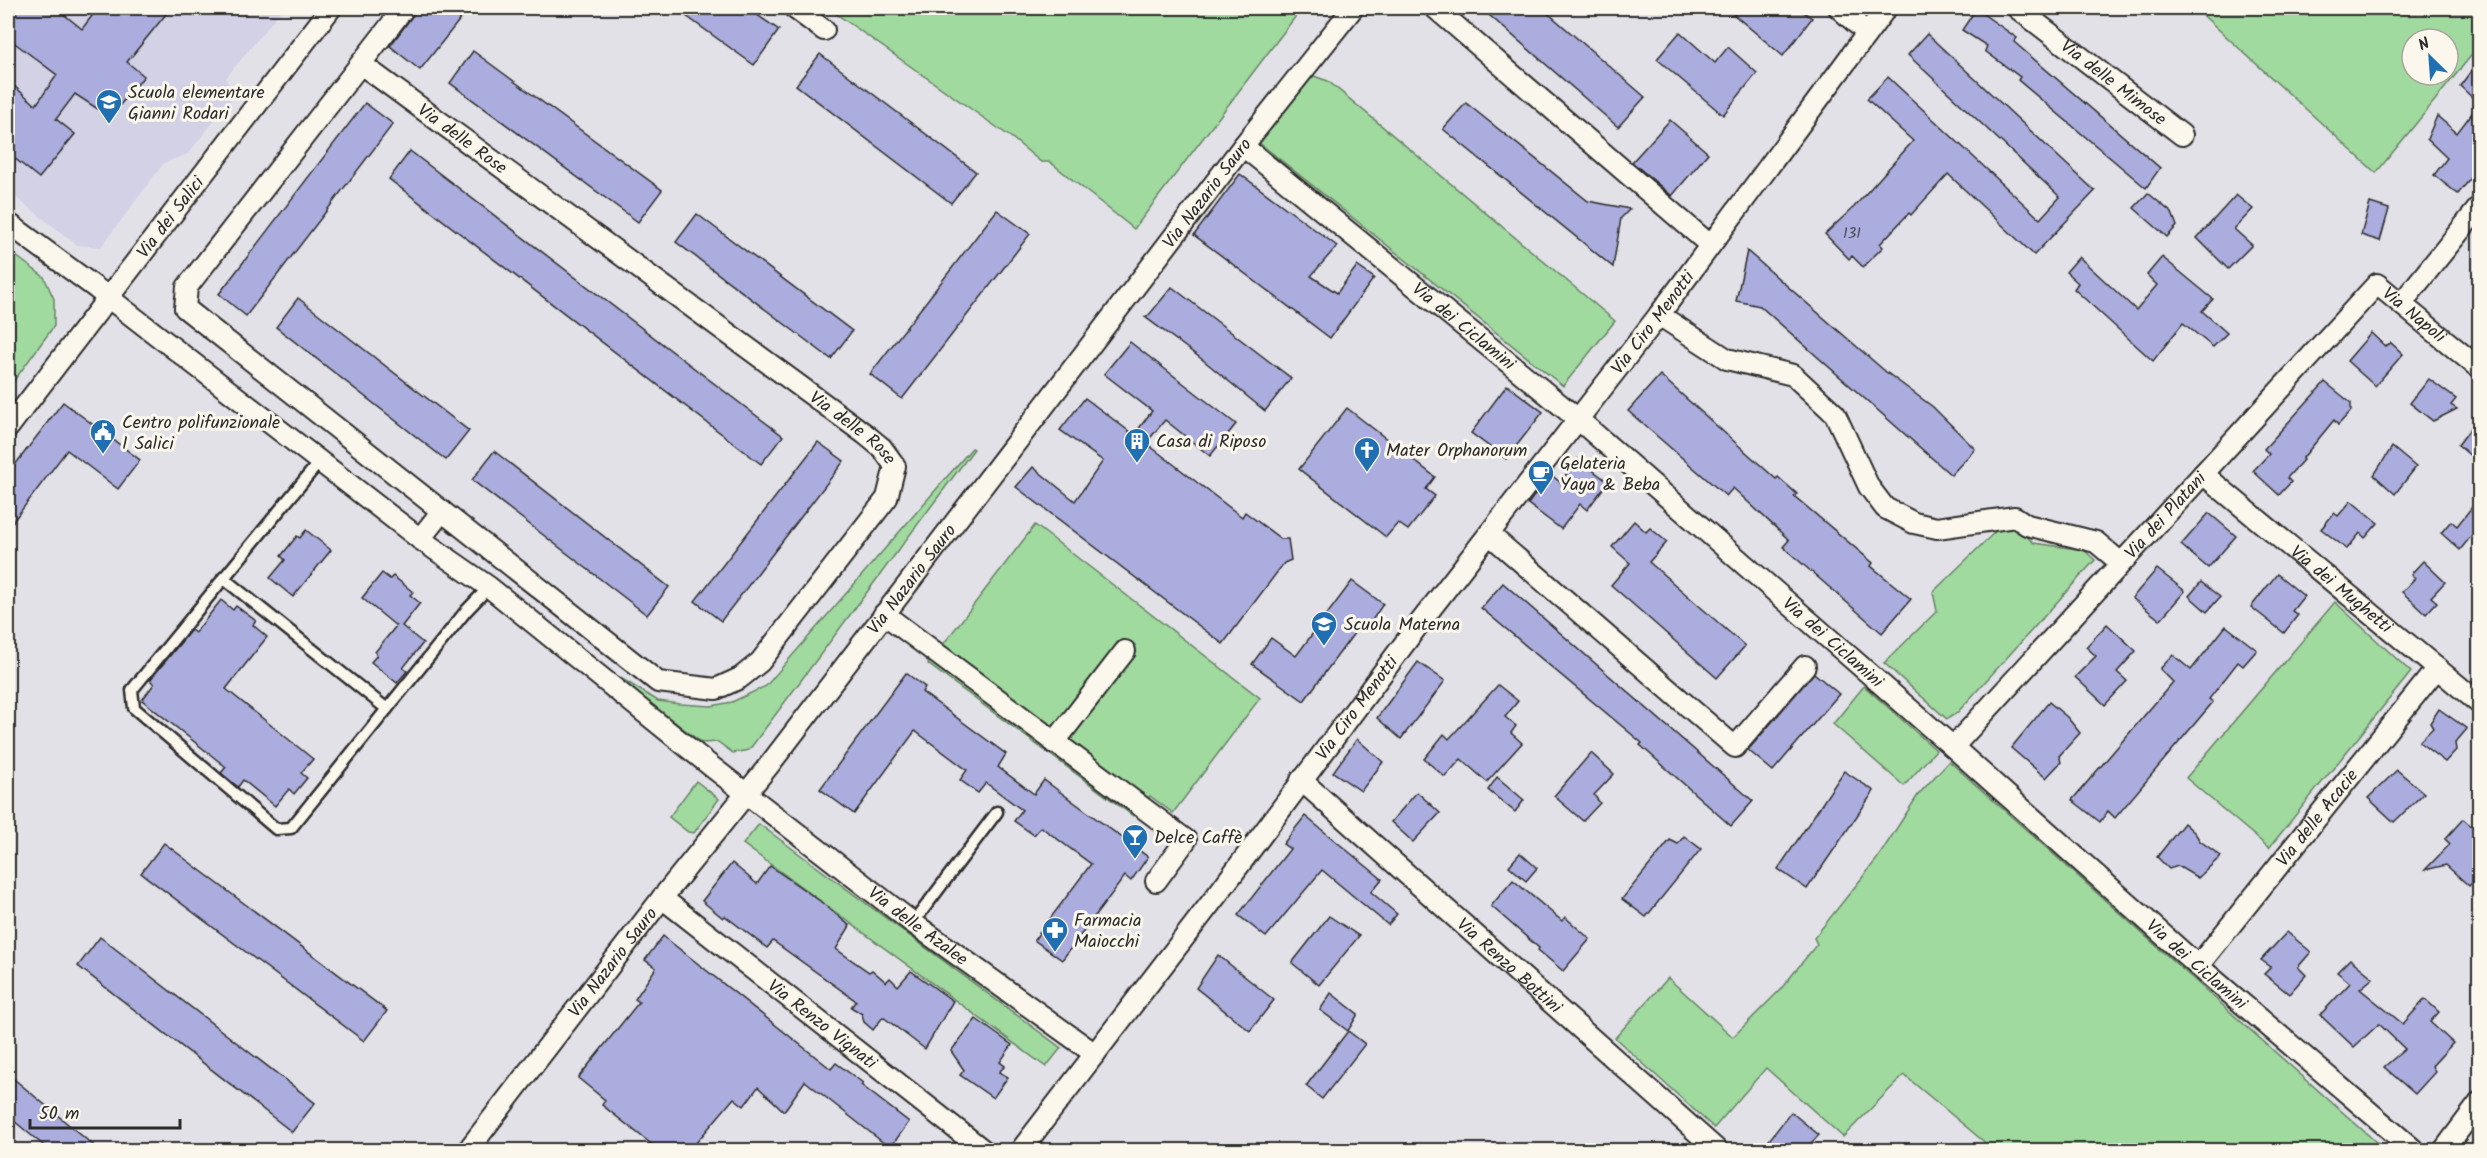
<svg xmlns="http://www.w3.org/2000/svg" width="2487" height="1158" font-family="Kalam,sans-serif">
  <rect width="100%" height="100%" fill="#e3e1e8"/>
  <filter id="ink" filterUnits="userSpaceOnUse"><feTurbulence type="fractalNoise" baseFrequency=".0167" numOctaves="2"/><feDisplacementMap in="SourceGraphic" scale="12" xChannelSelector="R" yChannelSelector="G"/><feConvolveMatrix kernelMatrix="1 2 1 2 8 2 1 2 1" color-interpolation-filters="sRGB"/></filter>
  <g filter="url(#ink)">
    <path fill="#d2d1e5" d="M8,8H283L226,78L233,97L188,154L164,163L101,247L77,245L14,196L8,195Z"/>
    <g fill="#a0da9f" stroke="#668265" stroke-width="1.5" fill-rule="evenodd">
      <path d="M828,8H1302L1134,229L1050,162H1041L1012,138Z"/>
      <path d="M2195,8H2479V46L2376,173ZM2412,39H2448V75H2412Z"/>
      <path d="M1305,73L1328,81L1615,321L1563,386L1253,138Z"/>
      <path d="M8,250L44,277L54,299V326L8,389Z"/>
      <path d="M972,448L974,449L749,750L733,753L718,742L702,743L606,669L658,701L680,704L711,706L732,702L766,686Z"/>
      <path d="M2003,524L2021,531L2034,543L2084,550L2095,560L1957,713L1947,719L1884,663L1937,611L1933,592Z"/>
      <path d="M1035,525L1260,698L1173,813L1150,796L1133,816L928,664Z"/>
      <path d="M2335,602L2411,672L2269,848L2186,778Z"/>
      <path d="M1864,686L1936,750L1904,786L1833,724Z"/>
      <path d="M1949,761L2385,1150H1994L1904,1075L1843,1137L1766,1068L1714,1128L1615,1038L1668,978L1733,1037L1780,990L1817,944L1814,938L1877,859L1918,795Z"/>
      <path d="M696,781L719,799L694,833L688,832L669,817Z"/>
      <path d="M759,824L1061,1048L1046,1067L743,844Z"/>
    </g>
    <g fill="#abadde" stroke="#2b2b2b" stroke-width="1.5">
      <path d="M19,8H56L82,29L98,8H171L127,62L144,76L110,117L75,94L56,119L75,134L39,178L8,153V81L36,105L57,75L8,38V23Z"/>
      <path d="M416,8H469L420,70L390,46L413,15Z"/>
      <path d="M675,8H747L779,30L754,65Z"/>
      <path d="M1481,8H1542L1645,97L1618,127Z"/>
      <path d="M1726,8H1798L1812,18L1783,56Z"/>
      <path d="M1976,9L2017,38L2014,42L2160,168L2146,188L2018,80L2020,77L1985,51L1987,46L1962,30Z"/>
      <path d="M1680,32L1715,63L1728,47L1757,73L1723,115L1657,59Z"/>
      <path d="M1927,34L2095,191L2034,255L1948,174L1911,215L1909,213L1880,244L1883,247L1863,267L1852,256L1849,259L1825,234L1854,207L1913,141L1867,99L1888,77L2040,219L2060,197L1908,55Z"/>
      <path d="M473,51L662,190L638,222L450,83Z"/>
      <path d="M820,54L976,172L951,203L796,85Z"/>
      <path d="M2480,59V167L2458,194L2434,175L2447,158L2427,139L2437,116L2457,133L2479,104L2460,86Z"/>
      <path d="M365,103L393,124L246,316L219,294Z"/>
      <path d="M1466,103L1588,201L1630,209L1621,218L1613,267L1443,129Z"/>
      <path d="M1670,120L1708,153L1672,196L1632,162Z"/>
      <path d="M410,151L783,436L761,464L389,179Z"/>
      <path d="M1240,174L1337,246L1311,276L1337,293L1357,266L1374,278L1330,338L1194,235Z"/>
      <path d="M2148,193L2172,213L2177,226L2167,237L2134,208Z"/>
      <path d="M2236,195L2253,209L2234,229L2252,245L2228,269L2197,238Z"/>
      <path d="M2370,203L2389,209L2380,241L2361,235Z"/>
      <path d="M997,210L1030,234L902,399L870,374Z"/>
      <path d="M697,214L852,331L831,359L676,242Z"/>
      <path d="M1747,251L1886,372L1933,407L1975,449L1951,475L1760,306L1736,301Z"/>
      <path d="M2079,257L2136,310L2157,285L2147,275L2162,257L2213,299L2202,311L2227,333L2213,347L2183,323L2153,361L2074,289L2078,283L2066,272Z"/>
      <path d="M1172,287L1291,378L1265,411L1203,360L1145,317L1149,315Z"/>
      <path d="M298,298L469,431L446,460L276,327Z"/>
      <path d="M2371,333L2385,346L2391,343L2403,354L2375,386L2347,361Z"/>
      <path d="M1130,342L1236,424L1210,456L1165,420L1146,443L1242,517L1245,512L1281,539H1288L1291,560L1284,563L1223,644L1016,487L1033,467L1075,501L1103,461L1060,430L1085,398L1134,435L1152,411L1104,374Z"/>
      <path d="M1660,375L1776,479L1778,477L1797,494L1794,496L1873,563L1871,566L1911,599L1882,633L1783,547L1789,540L1733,488L1726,496L1628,411Z"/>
      <path d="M2429,379L2456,399L2451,405L2457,409L2433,421L2410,403Z"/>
      <path d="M2325,382L2351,403V411L2338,425L2334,420L2302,459L2303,460L2287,478L2291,482L2279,495L2253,471L2269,454L2264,449Z"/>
      <path d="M1507,385L1543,412L1506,459L1471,433Z"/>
      <path d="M63,402L140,460L118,489L67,450L8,528V474Z"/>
      <path d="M1347,408L1435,477L1426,489L1435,496L1408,530L1398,523L1386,537L1299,469Z"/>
      <path d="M2480,416V464L2458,445Z"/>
      <path d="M818,442L844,461L721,621L695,601Z"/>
      <path d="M2392,447L2416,467L2395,494L2374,475Z"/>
      <path d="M494,451L669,587L647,615L472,480Z"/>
      <path d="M1578,459L1608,482L1587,510L1580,504L1561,529L1528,504L1550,474L1560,482Z"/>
      <path d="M2480,497V540L2472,535L2460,550L2441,533L2451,521L2457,526Z"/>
      <path d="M2351,501L2378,523L2365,538L2360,533L2347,549L2321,529L2334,513L2338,516Z"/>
      <path d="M2209,513L2236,536L2208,568L2181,545Z"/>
      <path d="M1634,521L1646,532L1650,528L1667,542L1649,562L1745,646L1717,678L1611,585L1630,563L1612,547Z"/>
      <path d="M306,530L331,550L293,597L270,578L285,560L281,556L297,536L300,538Z"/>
      <path d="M2423,561L2445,582L2431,597L2437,602L2426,614L2402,592L2415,578L2411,574Z"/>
      <path d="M2157,569L2185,591L2160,620L2132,598Z"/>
      <path d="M382,573L390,579L393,576L413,592L410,595L420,603L402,626L423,643L403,668L407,671L397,683L371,662L377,655L375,652L396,626L362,598Z"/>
      <path d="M2277,574L2304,596L2292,611L2298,615L2284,633L2251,607Z"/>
      <path d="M1352,581L1383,604L1369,625L1363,621L1304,701L1252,664L1271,638L1296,656Z"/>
      <path d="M2201,582L2220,597L2207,612L2189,596Z"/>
      <path d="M1503,583L1753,801L1731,826L1640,745L1642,743L1481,608Z"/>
      <path d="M221,600L233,610L236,606L256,621L253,625L267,637L226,689L313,759L301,773L307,778L294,794L289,789L275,806L243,780L238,787L221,773L226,767L142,700L154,684L150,680L191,630L195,633Z"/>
      <path d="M2107,624L2136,651L2117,672L2127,681L2105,705L2075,677L2096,656L2086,647Z"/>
      <path d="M2226,626L2257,650L2243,666L2238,662L2209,699L2213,702L2115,818L2108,811L2100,822L2072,800L2173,682L2160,669L2173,655L2191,670Z"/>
      <path d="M1418,662L1445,681L1401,739L1377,718Z"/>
      <path d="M906,673L925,687L922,692L1006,754L998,767L1034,794L1044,780L1148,857L1131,881L1125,876L1062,960L1034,940L1091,864L1041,827L1034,835L1014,821L1022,810L986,783L978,793L960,780L967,770L915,731L854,814L820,789Z"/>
      <path d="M1814,673L1839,694L1773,771L1748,750Z"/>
      <path d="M1498,685L1518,701L1505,717L1516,726L1511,733L1522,743L1487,782L1461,759L1445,777L1424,759L1444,734L1449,739Z"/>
      <path d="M2049,702L2067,717L2080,733L2059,756L2061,762L2046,778L2011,748Z"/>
      <path d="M2439,709L2467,729L2455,743L2456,750L2445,762L2419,742L2433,728L2430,723Z"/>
      <path d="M1357,739L1383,762L1361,791L1333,772Z"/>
      <path d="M1591,753L1614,774L1594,795L1600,803L1583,821L1554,796Z"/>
      <path d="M2397,770L2424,793L2394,822L2368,798Z"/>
      <path d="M1844,771L1874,791L1807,889L1778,869Z"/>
      <path d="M1497,777L1524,800L1515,812L1488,790Z"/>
      <path d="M1417,792L1440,813L1413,842L1391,822Z"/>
      <path d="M1305,816L1382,879L1371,892L1397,914L1388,925L1322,870L1266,937L1238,915L1290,849L1283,844Z"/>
      <path d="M2463,819L2480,833V875L2469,886L2446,865L2425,870L2450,844L2445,839Z"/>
      <path d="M2184,823L2195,833L2200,841L2221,856L2198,878L2178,866L2169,869L2157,857Z"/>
      <path d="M1684,836L1701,849L1646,917L1622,899L1670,840L1678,844Z"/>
      <path d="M164,843L387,1011L364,1041L141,873Z"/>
      <path d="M1520,853L1537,868L1526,881L1509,866Z"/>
      <path d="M732,863L757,884L770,866L820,901L850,926L836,949L869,972L872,970L886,982L890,978L898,986L911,971L953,1001L925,1049L883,1017L873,1030L864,1022L862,1014L851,1007L856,1001L773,941L767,948L725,916L723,918L702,901Z"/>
      <path d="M1513,880L1562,921L1565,917L1590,939L1563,971L1538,950L1539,948L1491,906Z"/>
      <path d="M1329,916L1359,936L1319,985L1292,963Z"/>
      <path d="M2287,932L2311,952L2298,967L2306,975L2289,994L2264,974L2271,967L2261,960Z"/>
      <path d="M663,936L831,1069L836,1063L863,1083L861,1085L909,1122L890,1148L805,1081L784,1111L758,1087L744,1106L734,1098L690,1150H659L602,1105L605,1100L578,1078L639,1002L635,999L656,968L645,960Z"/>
      <path d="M100,937L315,1103L292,1132L78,966Z"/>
      <path d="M1218,955L1274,1000L1250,1031L1196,988Z"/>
      <path d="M2350,959L2373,978L2360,989L2403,1024L2425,999L2439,1012L2430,1022L2453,1043L2432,1066L2435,1072L2415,1094L2384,1067L2405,1049L2379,1024L2354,1047L2320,1015L2350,983L2337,972Z"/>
      <path d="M1331,993L1358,1014L1348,1031L1320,1010Z"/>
      <path d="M976,1019L1012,1045L1000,1062L1005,1066L999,1072L1008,1077L993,1098L960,1075L964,1070L951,1051Z"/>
      <path d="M1348,1031L1365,1044L1322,1099L1306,1086Z"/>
      <path d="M8,1074L99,1150H49L8,1116Z"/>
      <path d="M1791,1112L1819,1135L1804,1150H1774L1766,1144Z"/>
    </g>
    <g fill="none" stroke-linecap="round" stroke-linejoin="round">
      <g stroke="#2b2b2b" stroke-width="15">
        <g id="lane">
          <path d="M320,461L132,690L134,708L276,829L291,828L466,611L489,587"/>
          <path d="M223,578L387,709"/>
          <path d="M913,923L997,812"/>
        </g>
      </g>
      <g stroke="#2b2b2b" stroke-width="24">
        <g id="street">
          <path d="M794,8L824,30"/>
          <path d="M1435,8L1710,245"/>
          <path d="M1839,8L1867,33"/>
          <path id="s1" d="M2017,8L2182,135"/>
          <path id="s2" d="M361,64L865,434L882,448L895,466L887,498L760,662L740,678L716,689L658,682L185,308L187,287L404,8"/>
          <path id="s3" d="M1243,146L1579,420L1953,747L2198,966L2414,1150"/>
          <path id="s4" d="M8,223L96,288L420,539L489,587L712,767L913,923L1095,1054"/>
          <path d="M2401,304L2480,206"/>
          <path d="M1659,315L1727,359L1793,375L1835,414L1869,487L1885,508L1914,523L1937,528L2015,517L2027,525L2096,542L2121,563"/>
          <path id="s5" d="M8,428L331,8"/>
          <path id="s6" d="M2203,474L2480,704"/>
          <path d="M1489,534L1735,747L1805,666"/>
          <path d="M420,539L442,511"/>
          <path d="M884,614L1186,840L1156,881"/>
          <path d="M1054,743L1125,651"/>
          <path id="s7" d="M1953,747L2377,284L2480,369"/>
          <path id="s8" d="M1301,780L1717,1150"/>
          <path id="s9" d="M662,898L983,1150"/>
          <path id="s10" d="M2198,966L2437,668"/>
          <path id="s11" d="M468,1150L662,898L770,764L1243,146L1353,8"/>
          <path id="s12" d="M1021,1150L1220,891L1422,620L1659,315L1886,8"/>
          <path d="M2444,1150L2480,1102"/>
        </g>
      </g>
      <use href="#lane" stroke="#fbf7ec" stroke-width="10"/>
      <use href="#street" stroke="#fbf7ec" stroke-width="20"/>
    </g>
  </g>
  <defs>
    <g id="school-pin" transform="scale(1.35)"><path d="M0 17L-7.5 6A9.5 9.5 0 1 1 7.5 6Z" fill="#1f6fb2" stroke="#fbf7ec"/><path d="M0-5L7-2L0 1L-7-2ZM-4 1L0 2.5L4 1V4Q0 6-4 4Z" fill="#fff"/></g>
    <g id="civic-pin" transform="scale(1.35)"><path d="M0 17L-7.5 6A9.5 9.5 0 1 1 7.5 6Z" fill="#1f6fb2" stroke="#fbf7ec"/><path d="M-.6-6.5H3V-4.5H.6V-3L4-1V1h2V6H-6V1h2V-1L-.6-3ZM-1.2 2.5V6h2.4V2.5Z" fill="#fff"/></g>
    <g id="building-pin" transform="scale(1.35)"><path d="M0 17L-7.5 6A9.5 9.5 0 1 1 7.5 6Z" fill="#1f6fb2" stroke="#fbf7ec"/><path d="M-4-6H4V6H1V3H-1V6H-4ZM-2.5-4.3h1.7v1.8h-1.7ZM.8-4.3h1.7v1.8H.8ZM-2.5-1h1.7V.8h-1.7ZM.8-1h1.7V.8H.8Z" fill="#fff"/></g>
    <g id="church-pin" transform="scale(1.35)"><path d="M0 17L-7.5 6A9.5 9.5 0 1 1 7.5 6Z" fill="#1f6fb2" stroke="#fbf7ec"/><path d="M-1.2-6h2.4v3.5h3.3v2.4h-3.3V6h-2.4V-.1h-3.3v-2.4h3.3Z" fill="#fff"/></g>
    <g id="cafe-pin" transform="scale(1.35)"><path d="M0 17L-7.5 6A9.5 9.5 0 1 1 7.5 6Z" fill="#1f6fb2" stroke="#fbf7ec"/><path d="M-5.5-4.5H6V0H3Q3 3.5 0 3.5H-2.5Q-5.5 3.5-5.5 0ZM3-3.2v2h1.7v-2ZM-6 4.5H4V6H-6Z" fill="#fff"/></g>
    <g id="bar-pin" transform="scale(1.35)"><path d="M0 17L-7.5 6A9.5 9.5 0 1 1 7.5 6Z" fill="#1f6fb2" stroke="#fbf7ec"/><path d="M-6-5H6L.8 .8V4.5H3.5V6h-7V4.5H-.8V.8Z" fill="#fff"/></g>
    <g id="pharmacy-pin" transform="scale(1.35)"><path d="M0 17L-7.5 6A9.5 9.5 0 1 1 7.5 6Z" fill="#1f6fb2" stroke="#fbf7ec"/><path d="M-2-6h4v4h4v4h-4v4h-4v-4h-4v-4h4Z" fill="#fff"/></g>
  </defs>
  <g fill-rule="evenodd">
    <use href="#school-pin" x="109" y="102"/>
    <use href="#civic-pin" x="103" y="432"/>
    <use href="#building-pin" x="1137" y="441"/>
    <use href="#church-pin" x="1367" y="450"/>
    <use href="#cafe-pin" x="1541" y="473"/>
    <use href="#school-pin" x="1324" y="624"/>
    <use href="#bar-pin" x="1135" y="837"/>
    <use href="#pharmacy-pin" x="1055" y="930"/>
  </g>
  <g text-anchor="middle" stroke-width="6" stroke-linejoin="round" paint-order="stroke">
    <g font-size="15" fill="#4b4c58">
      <text x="1852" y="238">131</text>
    </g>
    <g font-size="18" fill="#2b2b2b" stroke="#fbf7ec">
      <text dy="6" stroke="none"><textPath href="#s1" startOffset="122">Via delle Mimose</textPath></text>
      <text dy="6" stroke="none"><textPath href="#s2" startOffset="126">Via delle Rose</textPath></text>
      <text dy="6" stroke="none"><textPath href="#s11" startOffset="1209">Via Nazario Sauro</textPath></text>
      <text dy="6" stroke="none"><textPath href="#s5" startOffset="266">Via dei Salici</textPath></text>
      <text dy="6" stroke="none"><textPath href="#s7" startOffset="676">Via Napoli</textPath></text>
      <text dy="6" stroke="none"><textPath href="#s12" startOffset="1041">Via Ciro Menotti</textPath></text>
      <text dy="6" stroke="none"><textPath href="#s3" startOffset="285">Via dei Ciclamini</textPath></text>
      <text dy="6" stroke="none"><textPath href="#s2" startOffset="612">Via delle Rose</textPath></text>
      <text dy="6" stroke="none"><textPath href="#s7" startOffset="314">Via dei Platani</textPath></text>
      <text dy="6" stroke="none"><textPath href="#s11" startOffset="723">Via Nazario Sauro</textPath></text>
      <text dy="6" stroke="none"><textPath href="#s6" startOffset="180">Via dei Mughetti</textPath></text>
      <text dy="6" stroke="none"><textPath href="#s3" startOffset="771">Via dei Ciclamini</textPath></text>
      <text dy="6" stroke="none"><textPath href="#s12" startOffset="555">Via Ciro Menotti</textPath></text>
      <text dy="6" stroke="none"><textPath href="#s10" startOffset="190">Via delle Acacie</textPath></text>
      <text dy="6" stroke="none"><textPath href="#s4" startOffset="1150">Via delle Azalee</textPath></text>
      <text dy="6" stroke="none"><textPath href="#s11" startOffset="237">Via Nazario Sauro</textPath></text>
      <text dy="6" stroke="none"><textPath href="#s3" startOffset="1257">Via dei Ciclamini</textPath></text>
      <text dy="6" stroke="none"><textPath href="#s8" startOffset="279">Via Renzo Bottini</textPath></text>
      <text dy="6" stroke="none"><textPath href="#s9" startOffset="204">Via Renzo Vignati</textPath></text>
    </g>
    <g font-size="18" fill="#2b2b2b" stroke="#fbf7ec" text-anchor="start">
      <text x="128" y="98">Scuola elementare<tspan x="128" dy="21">Gianni Rodari</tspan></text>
      <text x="122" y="428">Centro polifunzionale<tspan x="122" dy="21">I Salici</tspan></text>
      <text x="1156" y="447">Casa di Riposo</text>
      <text x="1386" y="456">Mater Orphanorum</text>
      <text x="1560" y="469">Gelateria<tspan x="1560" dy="21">Yaya &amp; Beba</tspan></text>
      <text x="1344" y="630">Scuola Materna</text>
      <text x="1154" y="843">Delce Caffè</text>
      <text x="1074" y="926">Farmacia<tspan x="1074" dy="21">Maiocchi</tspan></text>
    </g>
  </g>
  <rect width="2487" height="1158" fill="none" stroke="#fbf7ec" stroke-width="30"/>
  <rect x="15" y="15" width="2457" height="1128" fill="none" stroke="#2b2b2b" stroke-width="2" filter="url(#ink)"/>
  <g transform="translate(2430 57) rotate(335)"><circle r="28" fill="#fbf7ec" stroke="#a8a59f" stroke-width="1.5"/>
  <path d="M0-4.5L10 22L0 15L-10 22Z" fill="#1f6fb2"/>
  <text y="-9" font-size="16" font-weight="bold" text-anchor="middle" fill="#2b2b2b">N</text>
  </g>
  <path d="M30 1119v9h150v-9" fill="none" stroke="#2b2b2b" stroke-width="3"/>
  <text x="39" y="1119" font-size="18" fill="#2b2b2b" stroke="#fbf7ec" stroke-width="4.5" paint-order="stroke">50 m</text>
</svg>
